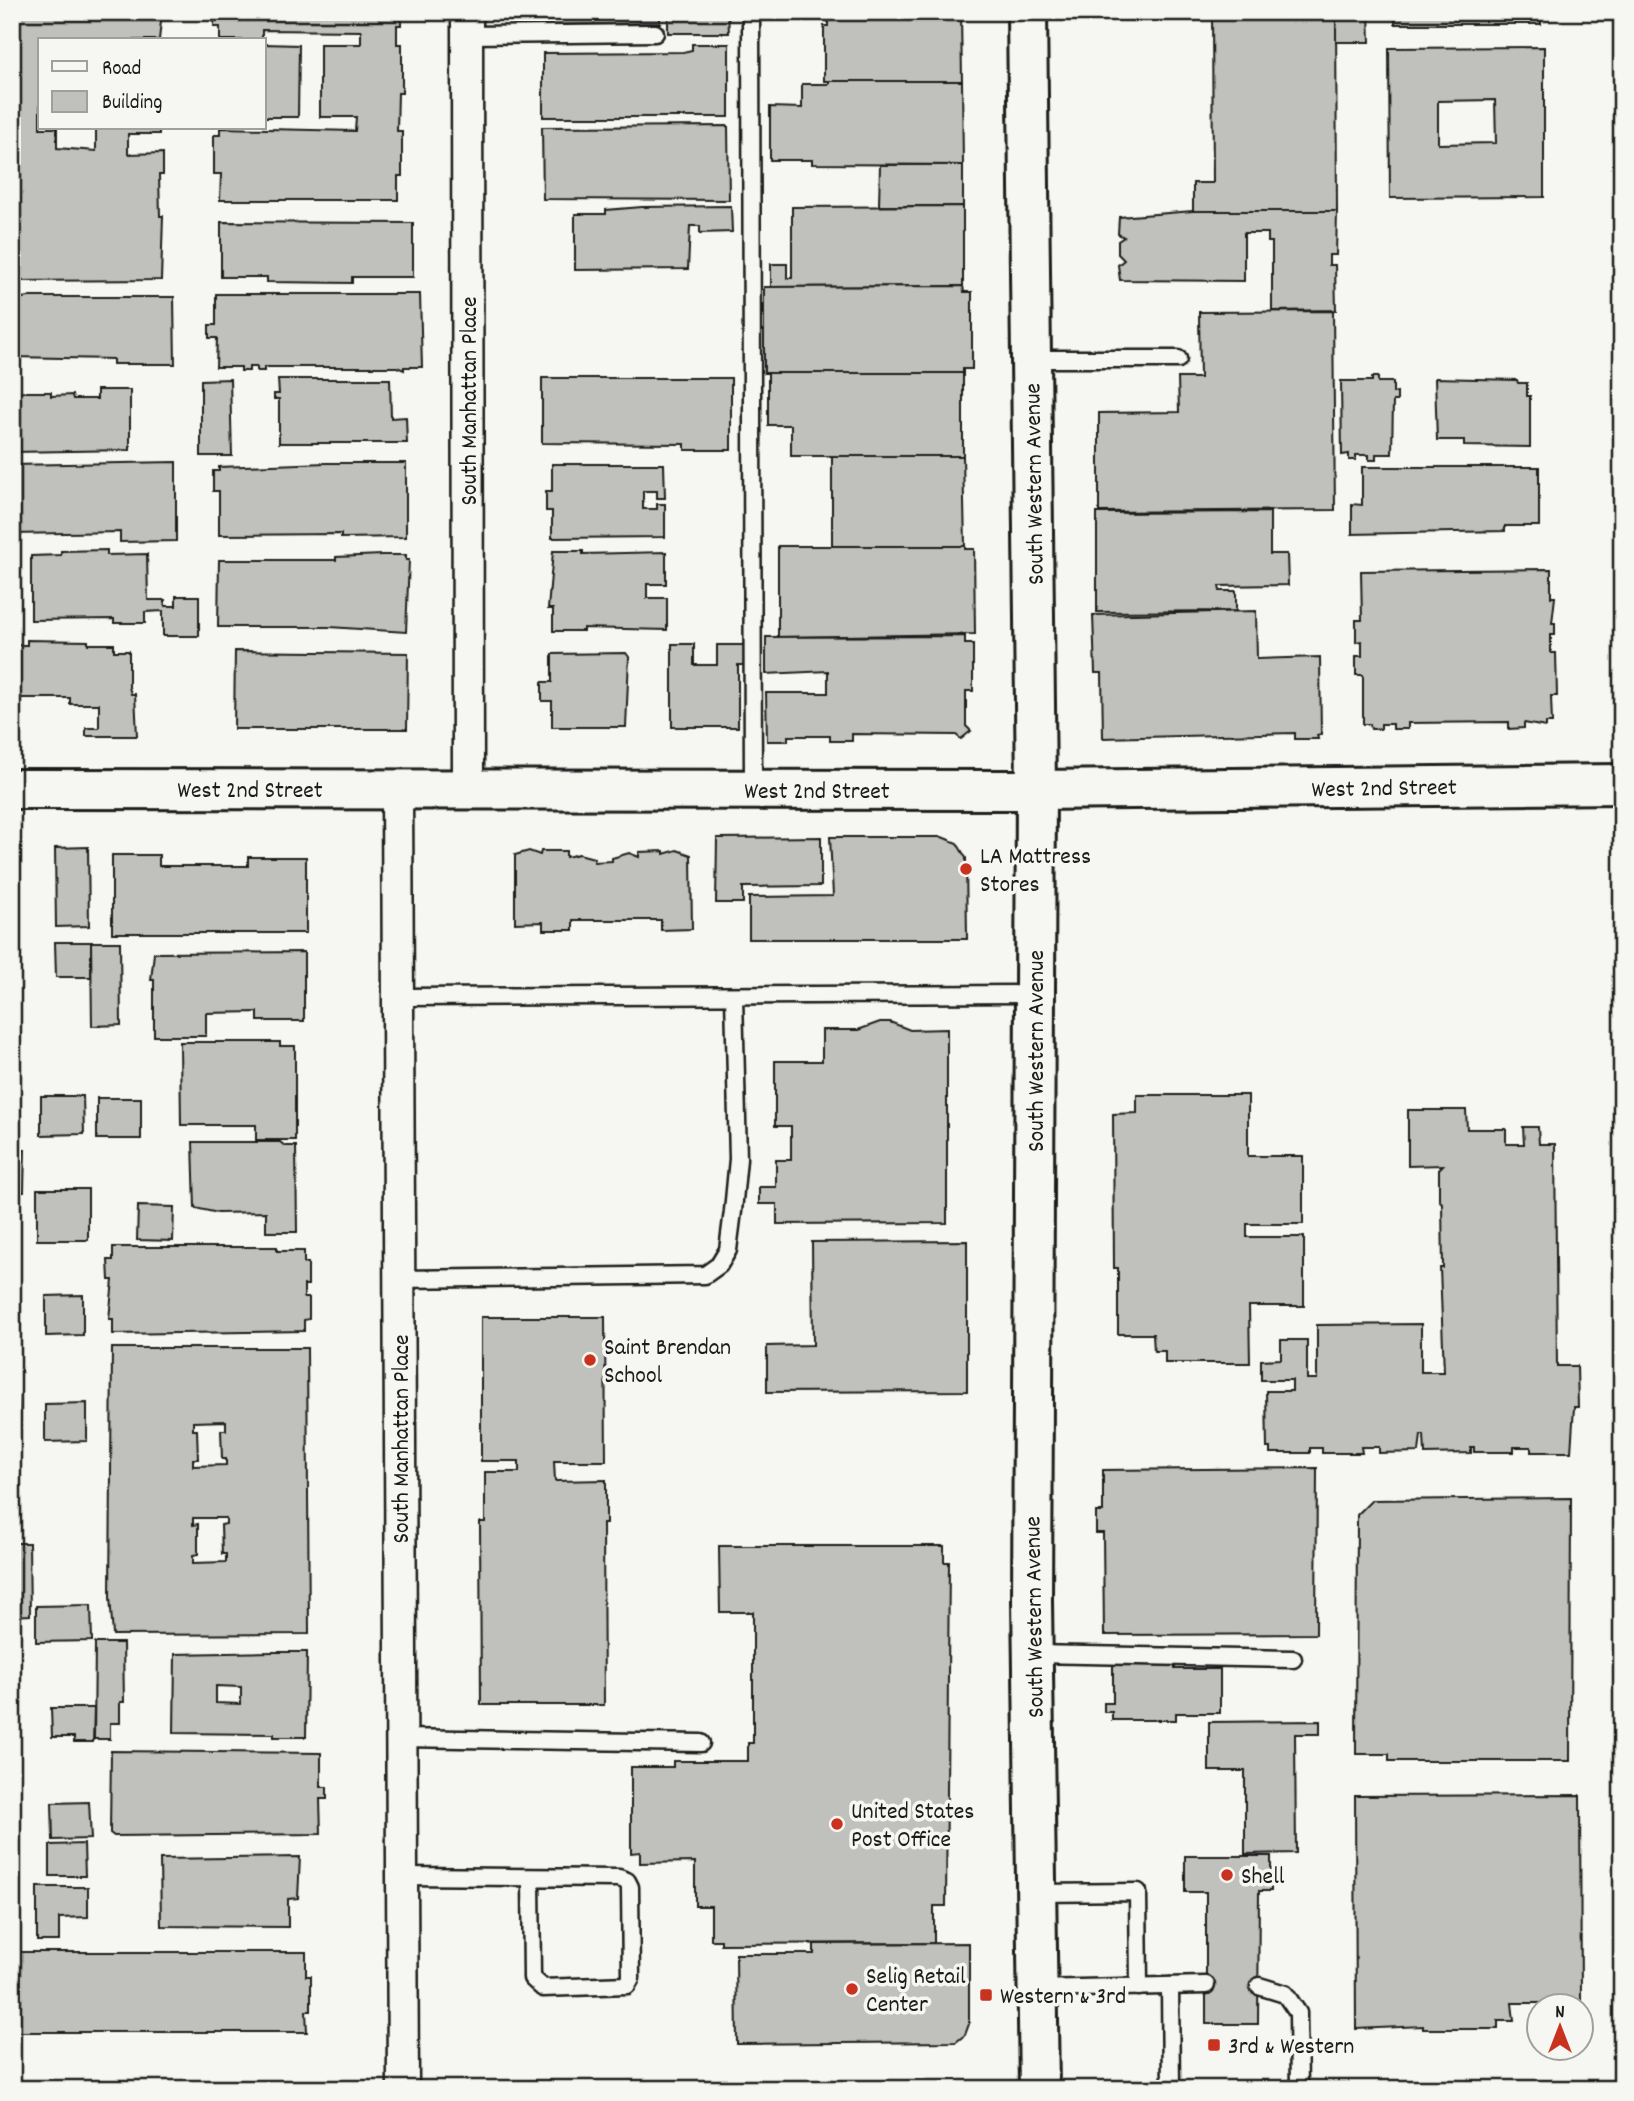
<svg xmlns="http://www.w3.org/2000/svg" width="1634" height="2101" font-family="Dekko,sans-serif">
  <rect width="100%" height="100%" fill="#f6f6f2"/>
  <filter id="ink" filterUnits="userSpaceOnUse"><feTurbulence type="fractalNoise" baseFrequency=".0143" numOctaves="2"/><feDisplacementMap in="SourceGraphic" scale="14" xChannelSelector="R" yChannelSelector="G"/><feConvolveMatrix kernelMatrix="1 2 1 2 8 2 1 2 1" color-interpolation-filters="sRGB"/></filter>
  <g filter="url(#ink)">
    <g fill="#c0c0bd" stroke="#1c1c1c" stroke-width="2" fill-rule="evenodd">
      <path d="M12,12H162L159,40H40V128H57V148L96,151V128H159V134H128V154L163,153V175H159L160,216H163L161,280L12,281Z"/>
      <path d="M214,12H401V25H397V44H402V93H398L397,131H402V176H398V200H220L221,174H214V135H220V128L355,131L356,117H320V44H361V31L262,30V40H220V27H214Z"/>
      <path d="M544,12H660V23L544,25Z"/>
      <path d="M668,12H728L729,33H668Z"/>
      <path d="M828,12H961L962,81H824V26H828Z"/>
      <path d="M1212,12H1336L1337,211H1193V183H1213Z"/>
      <path d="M1336,12H1369L1370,42H1336Z"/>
      <rect x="1395" y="12" width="146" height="12"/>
      <path d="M264,44L299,45L298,117H264Z"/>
      <path d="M692,44H729V117H543V53L683,52L692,50Z"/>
      <path d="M1544,47V197L1390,198L1389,48ZM1495,100L1496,143L1438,144V101Z"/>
      <path d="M829,81H962L963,165L812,164V160H770V107L802,108V84H829Z"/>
      <path d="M728,126L729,200L543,199L542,127Z"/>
      <path d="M880,165H963V206H879Z"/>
      <path d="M731,206L732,232L700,233V226H690L688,269L575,270V214H606V210L642,207Z"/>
      <path d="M963,206V286L771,287V264H787V278H792V207Z"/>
      <path d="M1193,211H1337L1336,255H1329V265H1335L1336,310L1272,311V242H1268V233H1244V281L1120,280L1118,265L1124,260L1118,254V241L1124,237L1118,234L1119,217Z"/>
      <path d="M221,222L413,223V277H352V283L267,282V277H221Z"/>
      <path d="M963,286L964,292H972V369H963V373H764V287Z"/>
      <path d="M216,294H420L422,367H404V370L397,367H264V371H257V367H249V371H241V367H216L217,338H209V325H216Z"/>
      <path d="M30,297H174L175,364H113V359L12,357V299Z"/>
      <path d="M1333,311L1335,510L1099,512V413L1179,412L1178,378H1200L1199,312Z"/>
      <path d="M768,373H963V456H791V425H768Z"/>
      <path d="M1372,377H1378V382H1393V393L1397,392V401H1393L1392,454H1376V460H1369V455H1356V460H1349V454L1342,455L1341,381H1372Z"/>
      <path d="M542,378H731V450H685V444L542,443Z"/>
      <path d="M1435,378L1517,380L1518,383H1527V396H1530V447L1464,446V440H1437Z"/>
      <path d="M230,379L232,456H201V380Z"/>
      <path d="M278,379H390L391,418L406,417L407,443H279V399H274V394H279Z"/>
      <path d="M97,390H130V450L12,452V392H51V396L72,395L73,399H97Z"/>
      <path d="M832,456H963L965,546H832Z"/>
      <path d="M176,462V541L120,542V532L12,534V465Z"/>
      <path d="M326,463H406V537L341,538V534L219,535V491H213V471H219V467Z"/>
      <path d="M552,464H664L665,498H657V491H643V509H657V504H665V537L552,538V511H546V491H552Z"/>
      <path d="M1362,467H1539V526H1505V531L1352,534V504L1362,505Z"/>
      <path d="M1270,512V554H1287L1288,585L1219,586L1220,591H1236V611L1097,612V513Z"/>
      <path d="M778,546H965V549H974L975,634L778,637Z"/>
      <path d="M107,550V555L147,554L148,600H165V606H176V596H199V636H163V611L145,612V623H114V619L31,620V556L61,555V551Z"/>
      <path d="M553,551H583V554L666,552V584H647V598H667V630L583,628V631H553V609H548Z"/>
      <path d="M382,555H406V560H409L406,632L329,627H218L219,560H336V557Z"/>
      <path d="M1551,569V597H1555L1552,623H1555V635H1551V653H1556L1557,696H1551L1552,723H1546V727L1524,723V728L1509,729V722L1408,723V729H1393V724H1381V729H1371L1370,724H1363V675H1356V656H1362V641L1356,642V620H1362L1361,571Z"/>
      <path d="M1256,611L1257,659L1320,657L1321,734L1317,735L1318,739H1295V733L1103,738L1102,673H1095L1093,615Z"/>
      <path d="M965,636V644H973V691H966V726L971,731L961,739L956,735L852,734V741H830V736H788V741H767L766,693H828V671L766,674V637Z"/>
      <path d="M27,640L88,641V644H114V651H129V687L131,694H135L137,736H86V728H99V704H70V698H12V645H27Z"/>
      <path d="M672,644H694V665H717V645H745V665H738V727H672Z"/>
      <path d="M235,651L408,653L407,729H234Z"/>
      <path d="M626,653L629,657L626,727H552V701H542V682H552V654Z"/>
      <path d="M821,837V886L743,887V903H716L717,838Z"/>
      <path d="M830,837H942L957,843L966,858L967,939H749V897L833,896Z"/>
      <path d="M88,847L89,926L56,927L55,848Z"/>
      <path d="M677,850L691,855L692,929L661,930V920H573V930H543V922L515,923V855L529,851L540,855L541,851H566V857L579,854L594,858V862L612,861V858L629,853L639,857V852L664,851V854Z"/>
      <path d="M112,855H159V866H248V857H306V933H112Z"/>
      <path d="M12,861H16L17,930H12Z"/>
      <path d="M55,942H91V977H56Z"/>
      <path d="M91,942H120L121,1025L92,1026Z"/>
      <path d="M304,952V1021H258V1012L206,1013V1036H154V980H151L154,953Z"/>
      <path d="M880,1022H890L910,1030L947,1029V1223L777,1224V1204H759V1187H776V1160H791V1126H775V1061H822V1030H858Z"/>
      <path d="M180,1042H280V1046H295V1140H256V1125H181Z"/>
      <path d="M1137,1095H1248V1156H1303V1224H1247V1237H1304V1306H1249L1250,1363H1165V1351H1154L1153,1334H1118V1268H1114L1113,1114L1137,1113Z"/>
      <path d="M41,1096H83L84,1134L41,1135Z"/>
      <rect x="97" y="1098" width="44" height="41"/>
      <path d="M1408,1110H1466L1467,1129H1506V1144H1524L1523,1127H1538L1539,1144H1555L1557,1366H1577L1578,1407H1574L1571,1452H1531V1447H1514V1452H1474V1447H1471V1453L1425,1454L1424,1435H1421L1419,1452L1379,1453V1447H1361L1362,1453H1322V1448H1310V1453H1270V1448H1267L1266,1391H1292V1380H1261V1360L1281,1359V1340H1307V1379H1317V1325L1421,1324V1372H1444L1440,1268H1443L1442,1203L1439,1200V1169L1443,1165L1408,1166Z"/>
      <path d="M193,1142H280L285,1146H296L297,1232H266V1212L218,1213L195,1208Z"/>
      <path d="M12,1150H25L24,1192H12Z"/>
      <rect x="37" y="1189" width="51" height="51"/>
      <path d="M138,1206L174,1207L173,1241L137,1240Z"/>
      <path d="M967,1241V1391L767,1392V1346L813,1345L812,1242Z"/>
      <path d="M113,1247H277V1251H304V1263H308V1285H304V1298H309V1319L304,1320V1331L113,1334V1319H109L113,1280H109L108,1260H113Z"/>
      <path d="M83,1295V1335L46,1336V1296Z"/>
      <path d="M481,1317H605L606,1461H554L555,1481L606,1480V1524H603L604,1705H481L480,1522H485V1472H519V1461H481Z"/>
      <path d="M112,1348H307L309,1634L113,1635L110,1597ZM226,1421V1430H221L222,1459H226V1465L193,1466V1459H198L197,1430H193V1422ZM193,1518H226V1524L221,1525L222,1554H226V1562L193,1563V1555L198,1554V1524L193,1525Z"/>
      <path d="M12,1397H18L19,1427H12Z"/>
      <path d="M87,1403V1441L45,1442V1404Z"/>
      <path d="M1317,1468L1316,1634L1104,1635L1103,1533H1096V1512H1103V1470Z"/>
      <path d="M1571,1498L1570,1761H1389V1754H1356L1357,1515L1372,1500Z"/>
      <path d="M12,1543H29L30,1615L12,1616Z"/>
      <path d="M719,1546H944V1562H949L946,1906H934V1943L721,1944V1940H711V1906H695V1862L640,1863V1852L631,1853V1767H673V1761H748V1743H753V1612H720Z"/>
      <path d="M91,1605L92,1641L36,1642V1606Z"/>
      <path d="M95,1643H123L124,1702H120V1723H110V1739H94Z"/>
      <path d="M274,1652H307L306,1737H274V1734L174,1733L175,1654ZM216,1686L241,1687V1704L216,1703Z"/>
      <path d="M1113,1662H1175V1669H1220V1713H1176V1720H1112V1712H1104V1703H1113Z"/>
      <path d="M51,1708H94L93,1742H74V1737H52Z"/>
      <path d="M1320,1721V1734H1295L1296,1853L1245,1854V1771H1209V1722Z"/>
      <path d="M111,1751L321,1753V1787H327V1799H320L321,1834L114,1836L110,1833Z"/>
      <path d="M1580,1795L1581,2003H1512L1514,2021H1498V2029H1423V2026L1356,2029L1355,1796Z"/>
      <path d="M89,1802L91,1839L53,1840L52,1803Z"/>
      <path d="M84,1844L85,1876H50V1845Z"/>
      <path d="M1185,1856H1271V1891H1259L1258,2024H1206V1892H1185Z"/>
      <path d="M300,1857L298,1898L288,1899V1927L161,1926L160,1859Z"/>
      <path d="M37,1887H88V1917L59,1918V1941H37Z"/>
      <path d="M969,1943V2024L965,2035L956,2042L737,2044L736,1954H814V1944Z"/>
      <path d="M12,1952H306V1976H311V2011H306L307,2032H12Z"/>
    </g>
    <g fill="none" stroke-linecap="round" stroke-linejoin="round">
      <g stroke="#1c1c1c" stroke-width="21">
        <g id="lane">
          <path d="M751,12L753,790"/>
          <path d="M467,35L655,33"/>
          <path d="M1031,359H1178"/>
          <path d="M398,997L1035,994"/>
          <path d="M399,1279L705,1275L719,1265L728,1250L733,1211L738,1159L734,996"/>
          <path d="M1033,1654L1293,1659"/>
          <path d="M402,1738L701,1743"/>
          <path d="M402,1876L619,1878L627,1881L630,1887L631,1978L627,1985L543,1988L532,1978L531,1878"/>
          <path d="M1037,1893L1138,1892L1139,1987"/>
          <path d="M1170,1986L1171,2089"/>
          <path d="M1259,1986L1285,1994L1298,2013L1299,2089"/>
          <path d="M1038,1989L1206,1985"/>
        </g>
      </g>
      <g stroke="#1c1c1c" stroke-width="35">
        <g id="street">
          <path d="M467,12L468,789"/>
          <path d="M397,789L403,2089"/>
        </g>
      </g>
      <g stroke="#1c1c1c" stroke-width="44">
        <path id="secondary" d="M12,789L1036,790L1622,784"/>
      </g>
      <g stroke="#1c1c1c" stroke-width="44">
        <path id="primary" d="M1027,12L1036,790L1032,1601L1039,2089"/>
      </g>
      <use href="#lane" stroke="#f6f6f2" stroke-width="16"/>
      <use href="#street" stroke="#f6f6f2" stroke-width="30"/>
      <use href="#secondary" stroke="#f6f6f2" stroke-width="38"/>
      <use href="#primary" stroke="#f6f6f2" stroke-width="38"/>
    </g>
  </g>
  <g fill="#c8321e" stroke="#f6f6f2" stroke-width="2.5">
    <circle cx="966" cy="869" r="7"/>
    <circle cx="590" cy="1360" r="7"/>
    <circle cx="837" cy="1824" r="7"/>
    <circle cx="1227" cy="1875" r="7"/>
    <circle cx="852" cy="1989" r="7"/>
    <rect x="979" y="1988" width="14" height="14" rx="3.5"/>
    <rect x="1207" y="2038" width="14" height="14" rx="3.5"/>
  </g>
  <g text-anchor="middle" stroke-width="7" stroke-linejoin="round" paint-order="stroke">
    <g font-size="24" fill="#1c1c1c" stroke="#f6f6f2">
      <text transform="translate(468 401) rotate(-90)" y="8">South Manhattan Place</text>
      <text transform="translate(1033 484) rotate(-91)" y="8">South Western Avenue</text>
      <text transform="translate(1384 787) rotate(-1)" y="8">West 2nd Street</text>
      <text x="250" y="797">West 2nd Street</text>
      <text x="817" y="798">West 2nd Street</text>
      <text transform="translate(1035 1051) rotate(-90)" y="8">South Western Avenue</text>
      <text transform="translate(400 1439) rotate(-90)" y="8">South Manhattan Place</text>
      <text transform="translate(1033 1617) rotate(-91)" y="8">South Western Avenue</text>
    </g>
    <g font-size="24" fill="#1c1c1c" stroke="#f6f6f2" text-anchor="start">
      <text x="980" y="863">LA Mattress<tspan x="980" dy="28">Stores</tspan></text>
      <text x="604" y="1354">Saint Brendan<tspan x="604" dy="28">School</tspan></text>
      <text x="851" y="1818">United States<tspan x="851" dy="28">Post Office</tspan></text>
      <text x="1241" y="1883">Shell</text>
      <text x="866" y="1983">Selig Retail<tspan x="866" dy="28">Center</tspan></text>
      <text x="1000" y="2003">Western &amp; 3rd</text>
      <text x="1228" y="2053">3rd &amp; Western</text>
    </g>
  </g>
  <rect width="1634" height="2101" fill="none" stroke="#f6f6f2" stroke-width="42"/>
  <rect x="21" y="21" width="1592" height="2059" fill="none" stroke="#1c1c1c" stroke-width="2.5" filter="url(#ink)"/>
  <rect x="38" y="38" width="228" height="91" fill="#f6f6f2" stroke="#9f9f9c" stroke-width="2"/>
  <rect x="52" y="61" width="35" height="10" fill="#f6f6f2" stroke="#9f9f9c" stroke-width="2"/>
  <text x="102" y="74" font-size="21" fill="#1c1c1c">Road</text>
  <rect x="52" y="91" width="35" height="21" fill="#c0c0bd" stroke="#9f9f9c" stroke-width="2"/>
  <text x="102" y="108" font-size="21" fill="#1c1c1c">Building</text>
  <g transform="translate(1560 2027)"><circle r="33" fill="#f6f6f2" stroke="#9f9f9c" stroke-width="2"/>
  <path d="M0-5L12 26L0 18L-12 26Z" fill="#c8321e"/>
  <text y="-10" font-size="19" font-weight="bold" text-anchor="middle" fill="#1c1c1c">N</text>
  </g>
</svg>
